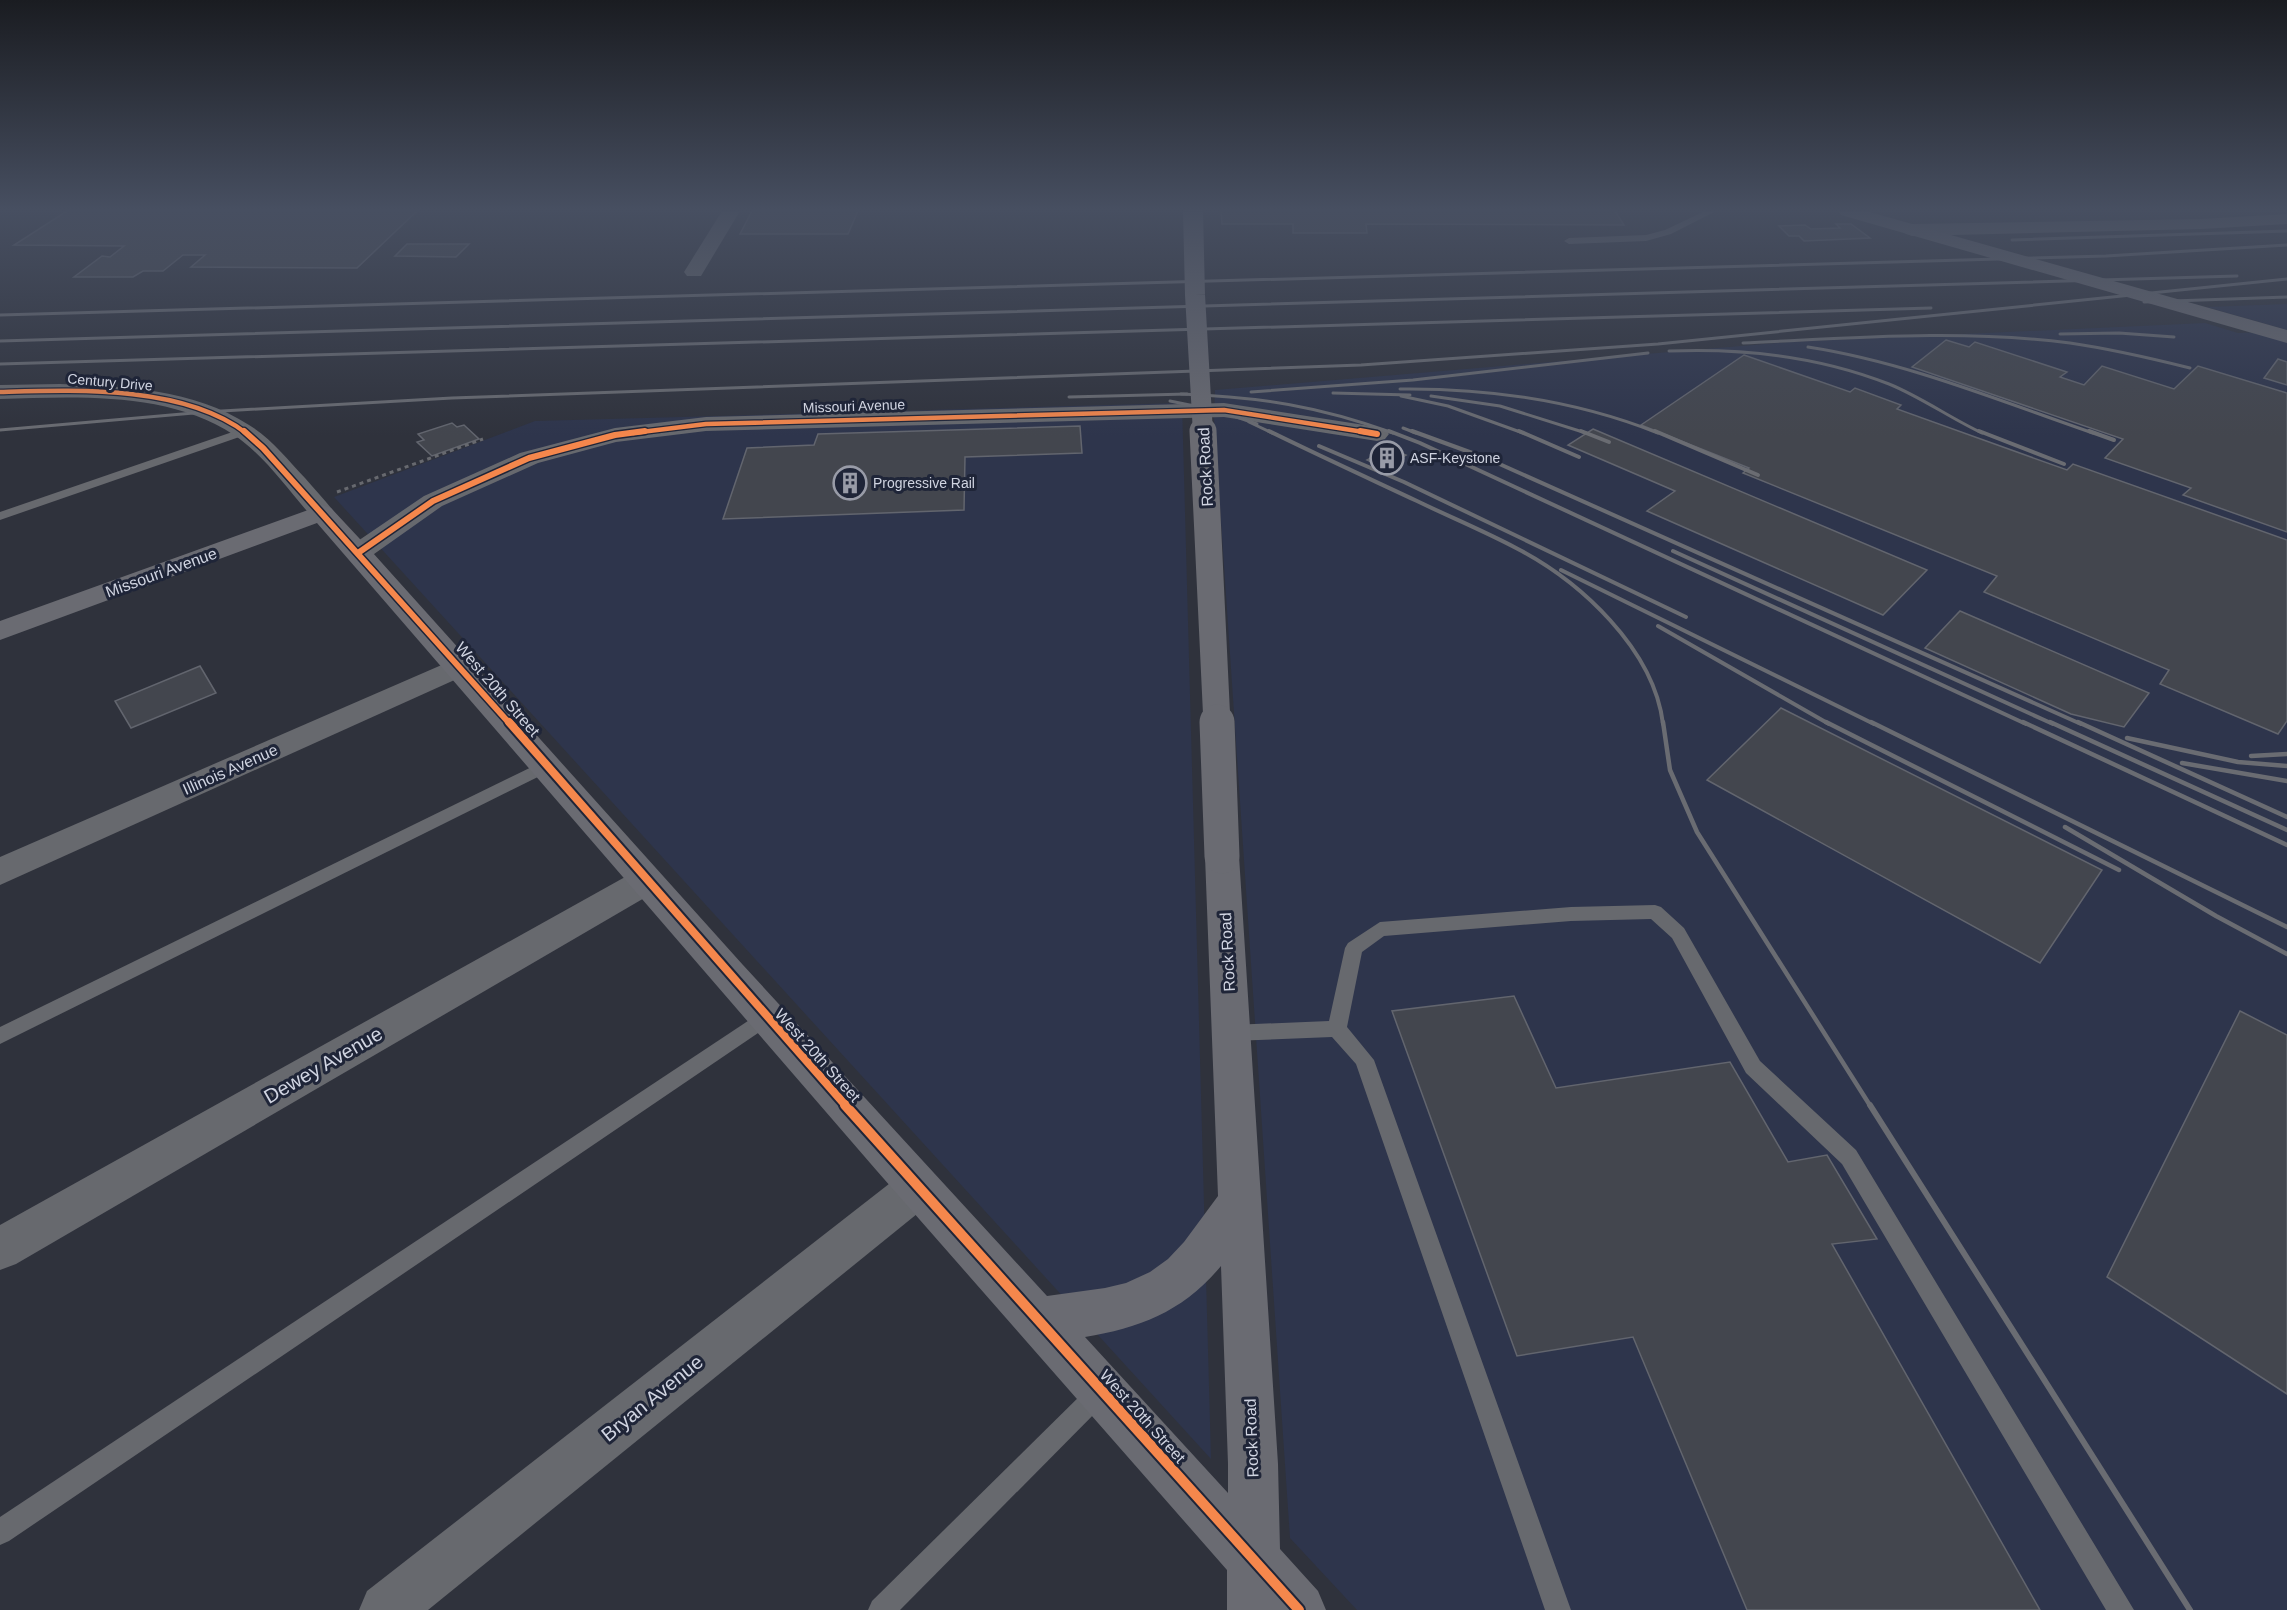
<svg xmlns="http://www.w3.org/2000/svg" width="2287" height="1610" font-family="Arial,sans-serif">
  <rect width="100%" height="100%" fill="#2f323c"/>
  <g fill="#2e354c">
    <path d="M2287,304V330L2207,307Z"/>
    <path d="M2205,323L2238,333L2287,331V1610H1357L1290,1538L1214,418L1215,390L1789,342Z"/>
    <path d="M1182,403L1211,1459L334,497L535,421Z"/>
  </g>
  <g fill="#43464e" stroke="#62656e" stroke-width="1.5">
    <path d="M67,211H417L357,268L191,267L205,255H183L163,271H143L133,277H74L102,256L110,257L124,246L14,245Z"/>
    <path d="M752,211H858L848,234H740Z"/>
    <path d="M1221,211H1615L1624,225L1366,224L1367,233H1293V224H1222Z"/>
    <path d="M1836,224H1851L1870,238L1804,241L1799,236H1789L1779,226L1805,225L1811,229L1840,228Z"/>
    <path d="M407,244H469L456,257L395,256Z"/>
    <path d="M1946,340L1969,347L1975,342L2067,372L2060,377L2084,385L2102,366L2174,389L2198,366L2287,393V532L2183,495L2191,488L2105,458L2123,439L1912,367Z"/>
    <path d="M1744,355L1850,392L1855,388L1901,405L1897,409L2067,470L2073,464L2287,540V721L2278,734L2160,684L2169,670L1984,592L1997,576L1743,473L1749,468L1641,425Z"/>
    <path d="M2278,359L2287,362V385L2264,378Z"/>
    <path d="M452,423L457,427L464,425L479,439L432,456L417,442L424,440L418,434Z"/>
    <path d="M1080,426L1082,453L965,457L964,510L723,519L747,448L814,445L818,434Z"/>
    <path d="M1593,429L1927,570L1883,615L1647,511L1675,491L1568,445Z"/>
    <path d="M1389,448L1406,455L1384,468L1367,460Z"/>
    <path d="M1960,611L2149,693L2124,727L2071,714L1925,648Z"/>
    <path d="M200,666L216,693L131,728L115,701Z"/>
    <path d="M1781,708L2102,870L2040,963L1707,780Z"/>
    <path d="M1514,996L1556,1088L1730,1062L1788,1162L1827,1155L1877,1239L1832,1244L2040,1610H1747L1633,1337L1517,1356L1392,1011Z"/>
    <path d="M2240,1011L2287,1035V1394L2107,1277Z"/>
  </g>
  <g fill="none" stroke-linecap="round" stroke-linejoin="round">
    <path stroke="#67696f" stroke-width="3" stroke-dasharray="4 4" stroke-linecap="butt" d="M337,492L483,439"/>
    <g fill="#67696e" fill-rule="evenodd">
      <path d="M1705,211H1716L1671,234L1646,241L1569,244L1564,241L1569,238L1646,235L1665,230Z"/>
      <path d="M244,428L248,430V434L0,520V512Z"/>
      <path d="M546,760L552,762L554,766L552,770L0,1044V1027Z"/>
      <path d="M1655,905L1661,907L1684,928L1760,1061L1856,1150L2134,1610H2106L1842,1164L1746,1073L1672,938L1651,919L1571,921L1384,936L1362,952L1347,1027L1374,1060L1571,1610H1545L1356,1064L1332,1037L1231,1041L1224,1039L1221,1033L1224,1027L1231,1025L1329,1021L1345,948L1348,943L1380,922L1571,907Z"/>
      <path d="M766,1009L773,1011L776,1017L773,1023L9,1541L0,1545V1517Z"/>
      <path d="M1101,1379L1109,1383L1113,1391L1109,1399L900,1610H868L872,1601L1093,1383Z"/>
    </g>
    <g fill="#67696e" fill-rule="evenodd">
      <path d="M722,211H740L701,276H687L684,272Z"/>
      <path d="M2287,214V224L2201,229L1912,236L1906,234L1903,230L1906,226L1912,224L2201,219Z"/>
      <path d="M60,384C123,386 194,389 249,425C271,438 288,460 305,478C315,490 326,501 335,513L331,518L322,521L313,518C288,490 265,456 234,435C168,391 76,397 0,399V385Z"/>
      <path d="M1224,403L1377,427L1385,429L1389,434L1385,439L1377,441L1224,417L706,431L616,442L538,463L442,506L367,559L358,561L349,559L345,553L349,547L424,496L520,453L615,428L706,417Z"/>
      <path d="M460,657L470,659L475,666L470,673L0,885V857Z"/>
      <path d="M646,868L658,872L663,881L658,890L16,1264L0,1270V1225L634,872Z"/>
      <path d="M918,1167L933,1173L939,1187L933,1201L428,1610H359L367,1591L903,1173Z"/>
    </g>
    <g fill="#6a6b72" fill-rule="evenodd">
      <path d="M1838,211H1866L2287,330V343L1841,215Z"/>
      <path d="M322,505L331,508L373,553L743,965L1047,1296L1105,1288L1126,1283L1150,1272L1168,1259L1184,1242L1218,1196L1205,856L1210,847L1222,843L1234,847L1239,856L1278,1464L1280,1549L1318,1591L1326,1610H1227V1570L877,1171L317,523L0,640V621ZM1221,1266L1228,1464V1493L1085,1337C1140,1328 1184,1311 1221,1266Z"/>
    </g>
    <g stroke="#6a6c72" stroke-width="3">
      <path d="M2012,240L2287,231"/>
      <path d="M2144,302L2287,297"/>
      <path d="M0,315L2106,256L2287,245"/>
      <path d="M2060,334L2119,333L2174,337"/>
      <path d="M0,341L2237,276"/>
      <path d="M1743,343C1851,338 1962,329 2070,343C2111,349 2150,358 2190,368"/>
      <path d="M1808,347C1906,362 2000,401 2093,433"/>
      <path d="M1669,351C1744,348 1818,356 1889,384C1921,397 1950,418 1982,433"/>
      <path d="M0,364L1931,308"/>
      <path d="M1400,389C1490,388 1575,400 1658,433"/>
      <path d="M1251,392L1413,380L1648,353"/>
      <path d="M1333,393L1410,395"/>
      <path d="M1181,394C1260,397 1318,406 1393,433"/>
      <path d="M1401,396L1448,406L1523,433"/>
      <path d="M1431,396L1500,406L1586,433"/>
      <path d="M1069,397L1187,394"/>
      <path d="M1170,401L1219,411L1257,424"/>
      <path d="M1249,422L1272,433"/>
      <path d="M1403,428L1416,433"/>
      <path d="M0,430L205,412L452,398L1361,365L1658,344L2287,279"/>
    </g>
    <g stroke="#6a6c72" stroke-width="4">
      <path d="M1269,431C1318,455 1368,478 1417,501C1450,517 1484,531 1516,548C1580,581 1654,649 1663,724"/>
      <path d="M1389,431L1420,443L2026,724"/>
      <path d="M1412,431L1486,458L2081,724"/>
      <path d="M1519,431L1579,457"/>
      <path d="M1581,431L1609,442"/>
      <path d="M1655,431L1758,475"/>
      <path d="M1979,431L2064,464"/>
      <path d="M2089,431L2114,440"/>
      <path d="M1319,446L1404,482L1686,617"/>
      <path d="M1673,551L2053,724"/>
      <path d="M1561,570L1874,724"/>
      <path d="M1658,626L1829,724"/>
    </g>
    <g stroke="#6a6c72" stroke-width="4.5">
      <path d="M1663,722L1670,770L1697,832L1871,1107"/>
      <path d="M1826,722L2119,870"/>
      <path d="M1871,722L2287,927"/>
      <path d="M2023,722L2287,845"/>
      <path d="M2050,722L2287,830"/>
      <path d="M2078,722L2287,817"/>
      <path d="M2127,738L2238,762L2287,766"/>
      <path d="M2251,756L2287,754"/>
      <path d="M2182,763L2287,781"/>
      <path d="M2065,827L2216,916L2287,954"/>
    </g>
    <path stroke="#6a6c72" stroke-width="6" d="M1870,1105L2190,1610"/>
    <path stroke="#6a6b72" stroke-width="20" d="M1193,211L1195,295L1203,433"/>
    <path stroke="#6a6b72" stroke-width="27" d="M1203,431L1217,724"/>
    <path stroke="#6a6b72" stroke-width="35" d="M1217,722L1222,856"/>
    <g stroke="#1f2538" stroke-width="7">
      <g id="cycleway-far3">
        <path d="M0,392C75,390 183,385 246,433"/>
        <path d="M633,433L706,424L1224,410L1370,433"/>
      </g>
    </g>
    <g stroke="#1f2538" stroke-width="9">
      <g id="cycleway-far2">
        <path d="M244,431L263,448L510,724"/>
        <path d="M1360,431L1377,434"/>
        <path d="M358,553L433,501L529,458L615,435L645,431"/>
      </g>
    </g>
    <g stroke="#1f2538" stroke-width="12">
      <path id="cycleway-far1" d="M509,722L847,1107"/>
    </g>
    <g stroke="#1f2538" stroke-width="14">
      <path id="cycleway" d="M845,1105L1299,1610"/>
    </g>
    <use href="#cycleway-far3" stroke="#f5874c" stroke-width="4.5"/>
    <use href="#cycleway-far2" stroke="#f5874c" stroke-width="6"/>
    <use href="#cycleway-far1" stroke="#f5874c" stroke-width="8"/>
    <use href="#cycleway" stroke="#f5874c" stroke-width="10"/>
  </g>
  <linearGradient id="sky" x2="0" y2="1"><stop stop-color="#1a1c21"/><stop offset="0.48" stop-color="#474f61"/><stop offset="1" stop-color="#474f61" stop-opacity="0"/></linearGradient>
  <rect width="2287" height="436" fill="url(#sky)"/>
  <defs>
    <g id="building-ring" transform="scale(1.725)"><circle r="9.5" fill="#1f2538" stroke="#989ba7" stroke-width="1.5"/><path d="M-4-6H4V6H1V3H-1V6H-4ZM-2.5-4.3h1.7v1.8h-1.7ZM.8-4.3h1.7v1.8H.8ZM-2.5-1h1.7V.8h-1.7ZM.8-1h1.7V.8H.8Z" fill="#989ba7"/></g>
  </defs>
  <g fill-rule="evenodd">
    <use href="#building-ring" x="1387" y="458"/>
    <use href="#building-ring" x="850" y="483"/>
  </g>
  <g text-anchor="middle" stroke-width="6" stroke-linejoin="round" paint-order="stroke">
    <g font-size="14" fill="#d0d4e1" stroke="#1f2538">
      <text transform="translate(110 382) rotate(5)" y="5">Century Drive</text>
      <text transform="translate(854 406) rotate(-2)" y="5">Missouri Avenue</text>
    </g>
    <g font-size="14" fill="#d0d4e1" stroke="#1f2538" text-anchor="start">
      <text x="1410" y="463">ASF-Keystone</text>
      <text x="873" y="488">Progressive Rail</text>
    </g>
    <g font-size="16" fill="#d0d4e1" stroke="#1f2538">
      <text transform="translate(1205 467) rotate(-93)" y="6">Rock Road</text>
      <text transform="translate(161 572) rotate(-20)" y="6">Missouri Avenue</text>
      <text transform="translate(498 689) rotate(49)" y="6">West 20th Street</text>
      <text transform="translate(230 769) rotate(-24)" y="6">Illinois Avenue</text>
      <text transform="translate(1227 952) rotate(-93)" y="6">Rock Road</text>
      <text transform="translate(818 1055) rotate(48)" y="6">West 20th Street</text>
      <text transform="translate(1143 1416) rotate(48)" y="6">West 20th Street</text>
      <text transform="translate(1251 1438) rotate(-92)" y="6">Rock Road</text>
    </g>
    <g font-size="20" fill="#d0d4e1" stroke="#1f2538">
      <text transform="translate(323 1065) rotate(-30)" y="7">Dewey Avenue</text>
      <text transform="translate(652 1398) rotate(-39)" y="7">Bryan Avenue</text>
    </g>
  </g>
</svg>
